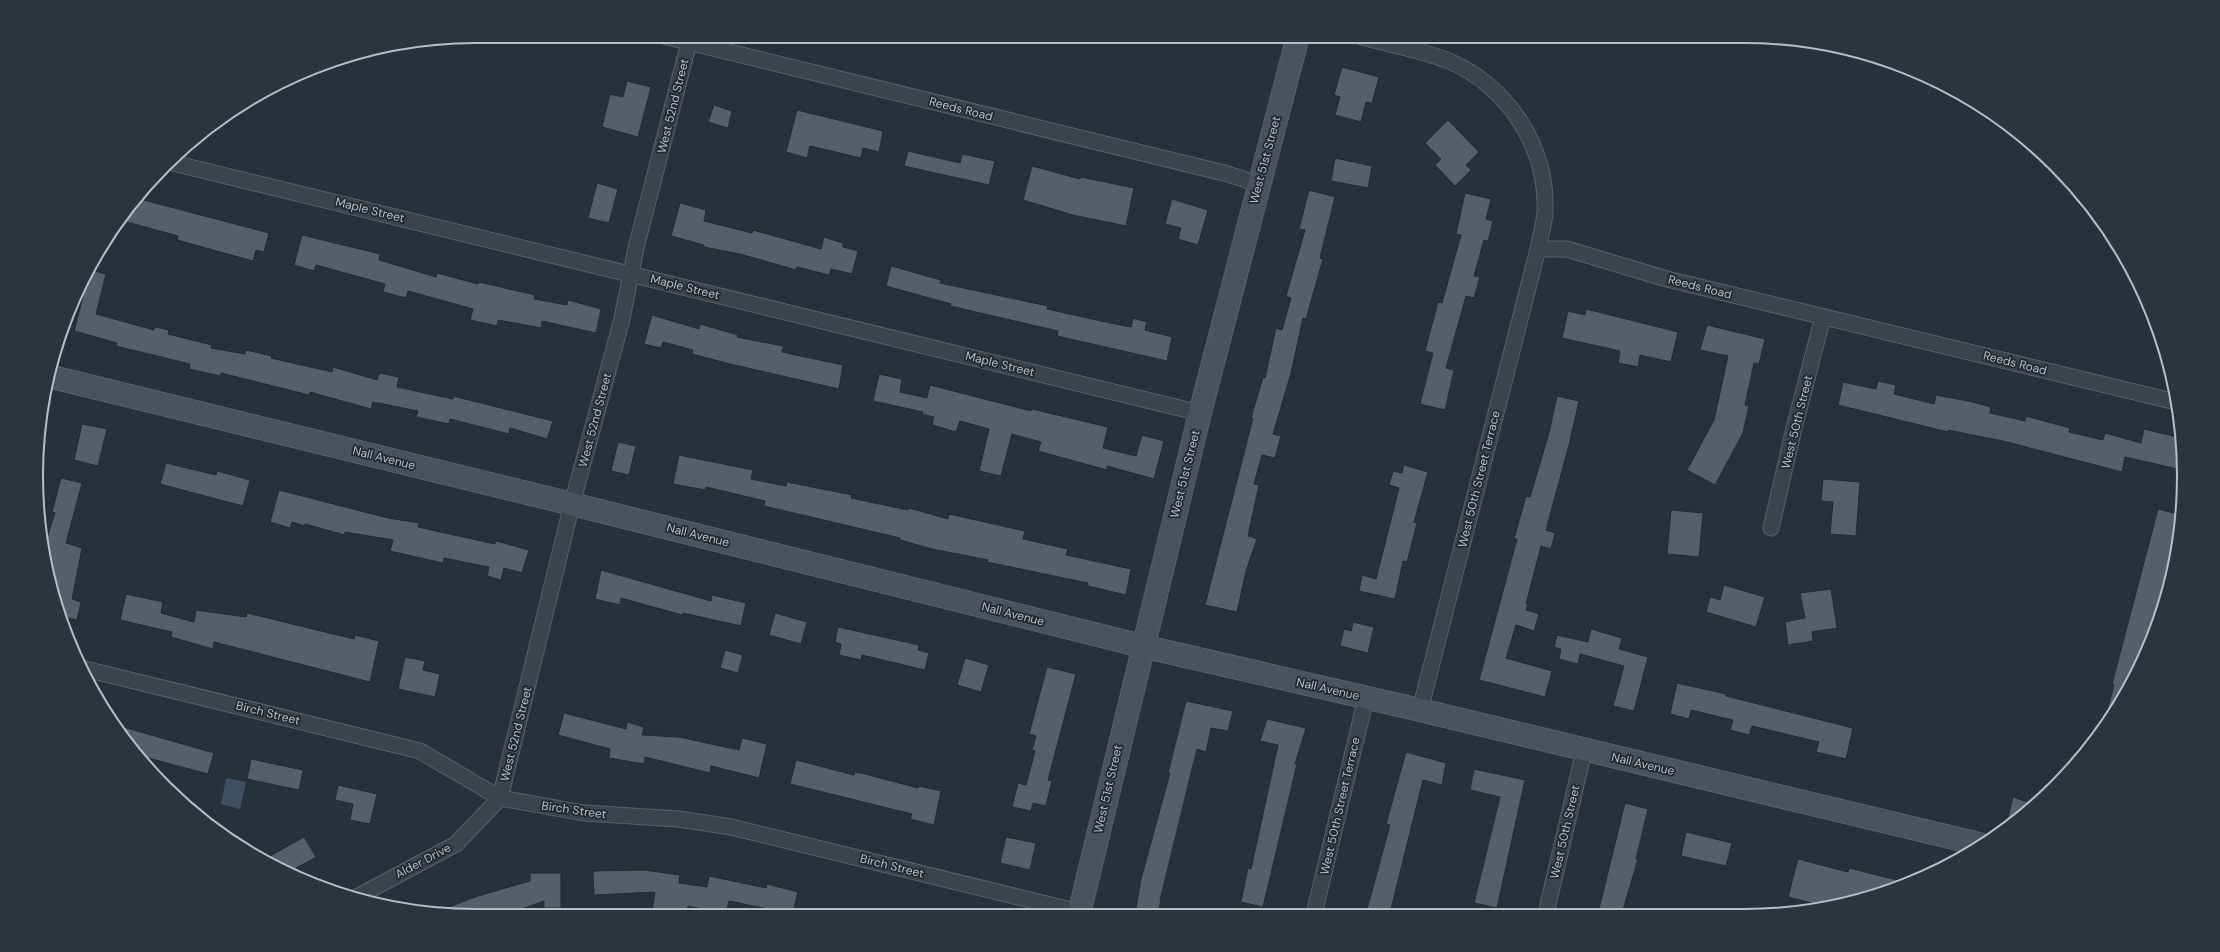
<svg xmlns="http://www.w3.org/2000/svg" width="2220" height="952" viewBox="0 0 2220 952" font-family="'DM Sans',sans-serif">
<rect width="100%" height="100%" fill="#27313c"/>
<!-- water -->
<path fill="#3f5062" d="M226,778L246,782L240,809L221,804Z"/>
<!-- building -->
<path fill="#545f6b" stroke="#222a33" d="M1342,67L1379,77L1372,103L1366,102L1361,122L1335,115L1340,97L1334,95Z
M627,81L651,87L638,137L602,127L610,94L623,97Z
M714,105L732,111L728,128L708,122Z
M797,110L883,131L879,152L863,148L861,158L810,146L807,158L786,152Z
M1448,120L1479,152L1466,165L1471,170L1455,186L1435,165L1441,159L1425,143Z
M908,151L960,163L962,154L995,161L989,185L904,166Z
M1335,158L1372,166L1368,188L1331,181Z
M1032,166L1080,179L1081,177L1134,188L1126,226L1073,215L1023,200Z
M597,183L618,189L609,223L588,218Z
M1309,190L1335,197L1320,258L1323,259L1306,319L1303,318L1291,373L1273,434L1281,436L1275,458L1262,455L1254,484L1259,485L1248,536L1257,539L1246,571L1237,612L1205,605L1253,418H1251L1263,377L1265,378L1276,328L1282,330L1291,298L1286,296L1305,230L1299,229Z
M1465,193L1491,199L1486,219L1493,221L1488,241L1484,240L1474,276L1480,277L1474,298L1466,296L1446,368L1454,370L1445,410L1420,404L1433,353L1425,351L1438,302L1442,303L1461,235L1456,234Z
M136,198L269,233L264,252L256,250L253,261L177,240L178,236L120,220Z
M1172,199L1208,210L1198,245L1178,239L1181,228L1165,224Z
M680,203L706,210L704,221L752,233L753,230L821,249L824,237L843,243V247L858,251L852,274L831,269L829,275L797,267L796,270L740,254L704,247V245L671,236Z
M302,235L380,254L379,260L436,277L437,273L478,284L479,282L535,295L534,299L567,305L568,300L601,309L596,333L542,321L541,328L498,320L497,326L470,320L473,309L408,291L406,298L383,292L385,284L316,265L314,271L294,265Z
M891,266L941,280L940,283L1048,306L1047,309L1110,323L1131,327L1133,318L1147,322L1145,330L1172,337L1167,361L1057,336L1058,331L950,306L951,304L886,286Z
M90,270L106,274L96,314L154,330L155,327L169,330L168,334L212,345L211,348L245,354L246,350L272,356L271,358L332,372L333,367L377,380L379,373L399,377L397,387L453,399V396L553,421L547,439L510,428L509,434L450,419L449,424L416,417L418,411L373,402L371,409L310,392L309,395L221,373V376L189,369L190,364L116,346L117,343L74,331Z
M1586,309L1678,332L1671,362L1640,355L1638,367L1618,363L1620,351L1562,338L1568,311L1585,315Z
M652,315L699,329L700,324L738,335L737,337L783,346L782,352L843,365L839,389L730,364L692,354L693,350L663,342L661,348L644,344Z
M1707,325L1765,339L1759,364L1754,363L1745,405L1749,406L1743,433L1715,485L1687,470L1714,420L1728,356L1700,350Z
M879,374L902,379L900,392L927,398L930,385L1031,411L1032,409L1108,427L1103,448L1136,456L1142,435L1164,441L1154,479L1107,466V470L1038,451L1041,442L1012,434L1001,476L979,471L989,429L960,421L956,432L932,425L934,417L922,414L923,412L873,401Z
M1878,381L1896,385L1894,394L1934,404L1936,395L1968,401L1991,407L1990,413L2025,421L2026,416L2070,428L2069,432L2103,440L2105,433L2141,443L2144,429L2181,438L2182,470L2125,457L2122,472L2003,441L1948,430V432L1838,405L1843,382L1876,389Z
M1557,396L1579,401L1569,445L1546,530L1555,533L1551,549L1541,546L1526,604L1528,605L1526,610L1539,614L1534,631L1516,625L1506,658L1552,671L1545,697L1479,680L1517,539H1514L1526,496L1530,497L1549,433Z
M82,424L107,429L98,466L74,460Z
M618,442L636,446L629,475L611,471Z
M679,455L753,470L751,479L786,486L787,482L852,495L851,498L908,510L909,508L948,519L949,514L1025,531L1023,539L1068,549L1066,555L1131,569L1126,595L1088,586V583L987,562L988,560L932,549L900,540V538L764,506L765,501L706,487L705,490L673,484Z
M166,463L216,475L217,471L250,480L243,506L160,484Z
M1404,465L1428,472L1414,522L1417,523L1407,562L1403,561L1395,599L1359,591L1362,575L1376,579L1399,488L1389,485L1393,471L1402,473Z
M61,478L82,483L66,543L82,548L72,599L81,602L77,620L68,618L66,631L44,562L43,550L55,513L52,512Z
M1823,479L1860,482L1856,536L1830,534L1833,502L1821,501Z
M279,490L388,518L419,523L418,527L495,544L496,541L529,550L522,573L504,568L501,580L487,576L489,567L444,558L443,563L390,551L393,540L345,532V535L305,524V526L292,522L290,528L270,522Z
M2158,509L2181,515L2180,534L2161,618L2125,696L2107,723L2104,722L2114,685L2112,684Z
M1671,510L1703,513L1699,557L1667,554Z
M601,570L711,601L712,595L746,603L741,626L683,613L682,615L621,598L620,605L595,599Z
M1724,585L1765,597L1756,627L1706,612L1710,597L1720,600Z
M1831,589L1837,628L1812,632L1813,641L1788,645L1785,622L1805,618L1800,593Z
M126,594L163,602L161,613L194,622L196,610L246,617L247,613L354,639L355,635L379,641L370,682L214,642L213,649L171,637L172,632L120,620Z
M775,613L807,622L801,644L769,635Z
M1353,622L1374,627L1368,653L1340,646L1344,629L1351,631Z
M838,627L919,645L918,650L929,653L925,670L862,655L861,660L839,655L841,644L835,642Z
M1591,629L1622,638L1619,649L1648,657L1634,711L1613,706L1624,666L1580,654L1578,664L1559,659L1561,649L1554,647L1557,635L1588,642Z
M725,650L743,655L738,673L720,668Z
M405,657L425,661L423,670L440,674L435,697L398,689Z
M965,658L989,665L981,692L957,685Z
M1047,667L1076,674L1048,780L1052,781L1046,806L1033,803L1031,811L1012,807L1018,783L1026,785L1035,751L1032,750L1036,736L1029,734Z
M1677,683L1726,694V696L1853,728L1846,759L1816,752L1819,742L1752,726L1749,735L1730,730L1733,720L1691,710L1689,719L1670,714Z
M1186,701L1233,711L1228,731L1211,728L1206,752L1197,749L1160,900H1161L1158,914H1135L1141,879L1170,773H1168Z
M564,713L626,729L627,722L644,727L642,735L679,737L739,750L742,738L767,744L759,778L711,766L710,773L645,757L644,764L609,758L610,749L558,735Z
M1267,719L1306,728L1295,764H1297L1288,802L1263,907L1241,902L1248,868L1251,869L1278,745L1260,741Z
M116,725L214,753L208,774L148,758L146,766Z
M1406,752L1446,763L1442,785L1423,780L1390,913H1366L1390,825L1386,824Z
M251,759L303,770L299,790L247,779Z
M796,760L854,775L855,772L865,774L918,788L919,786L941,791L934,825L910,819L912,814L790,784Z
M1474,769L1525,780L1497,908L1474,903L1500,797L1470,790Z
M338,785L377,794L370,824L350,820L353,804L335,800Z
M2013,797L2033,804L2012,825L2005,829Z
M1625,803L1648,809L1636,859H1638L1622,913H1598Z
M1686,832L1732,843L1726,866L1681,856Z
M304,837L316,857L289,872L263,860Z
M1006,837L1036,843L1030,870L1000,863Z
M1798,859L1848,872L1849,868L1909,883L1823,906L1788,897Z
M645,870L680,875L679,883L707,887L709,876L766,888L767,884L798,892L792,915H767L768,909L729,901L726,914L688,906L687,915L668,914L652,911L655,892L594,895L593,871Z
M530,873H561V908H544V901L502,916H494L491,909L477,916L436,912L478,896L530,881Z"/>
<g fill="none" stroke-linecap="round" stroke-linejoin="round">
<defs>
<path id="street" d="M664,36L1228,174L1258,184
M1359,36C1387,44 1422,50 1449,61C1509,87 1548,148 1545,213C1544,225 1540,237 1538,249L1420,710
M169,162L1200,413
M1538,249H1567L1667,279L2176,402
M1771,528L1794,428L1823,317
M81,668L420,751L500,798L584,813L679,819L731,827L1079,912
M355,898L456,844L500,798L572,504L622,319L636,248L689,42
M1546,913L1584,751
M1314,914L1366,698"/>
<path id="secondary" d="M48,376L572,504L1142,646L1420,710L1979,844
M1079,914L1200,413L1298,36"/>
</defs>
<!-- street casing -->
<use href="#street" stroke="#59616a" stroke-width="17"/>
<!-- secondary casing -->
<use href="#secondary" stroke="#59616a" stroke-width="24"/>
<!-- street -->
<use href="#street" stroke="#3b434c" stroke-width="15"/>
<!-- secondary -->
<use href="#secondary" stroke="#49525e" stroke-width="22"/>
</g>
<g text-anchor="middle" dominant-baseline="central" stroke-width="3.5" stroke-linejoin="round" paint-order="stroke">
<!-- street labels -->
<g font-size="12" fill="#b6bec7" stroke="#202831">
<text transform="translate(673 106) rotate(-76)">West 52nd Street</text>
<text transform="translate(961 109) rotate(14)">Reeds Road</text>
<text transform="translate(1265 160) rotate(-75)">West 51st Street</text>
<text transform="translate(370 210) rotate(14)">Maple Street</text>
<text transform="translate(685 287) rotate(14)">Maple Street</text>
<text transform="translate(1700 287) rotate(14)">Reeds Road</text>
<text transform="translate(2015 363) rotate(14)">Reeds Road</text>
<text transform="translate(1000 364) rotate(14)">Maple Street</text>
<text transform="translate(595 420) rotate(-75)">West 52nd Street</text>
<text transform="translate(1797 422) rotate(-76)">West 50th Street</text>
<text transform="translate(384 458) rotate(14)">Nall Avenue</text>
<text transform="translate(1185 474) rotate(-76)">West 51st Street</text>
<text transform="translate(1479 479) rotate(-76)">West 50th Street Terrace</text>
<text transform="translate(698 535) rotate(14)">Nall Avenue</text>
<text transform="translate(1013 614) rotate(14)">Nall Avenue</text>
<text transform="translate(1328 689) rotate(13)">Nall Avenue</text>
<text transform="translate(268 713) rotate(14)">Birch Street</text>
<text transform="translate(516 734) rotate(-76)">West 52nd Street</text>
<text transform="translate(1643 764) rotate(13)">Nall Avenue</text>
<text transform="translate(1108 789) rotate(-77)">West 51st Street</text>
<text transform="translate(1340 806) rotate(-77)">West 50th Street Terrace</text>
<text transform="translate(574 810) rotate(8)">Birch Street</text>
<text transform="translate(1565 832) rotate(-77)">West 50th Street</text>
<text transform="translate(423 861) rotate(-28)">Alder Drive</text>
<text transform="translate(892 866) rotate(14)">Birch Street</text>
</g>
</g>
<!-- crop -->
<path d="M0 0H2220V952H0ZM476 43H1744A433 433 0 0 1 2177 476V476A433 433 0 0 1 1744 909H476A433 433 0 0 1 43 476V476A433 433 0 0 1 476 43Z" fill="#2c343d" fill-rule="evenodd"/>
<path fill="none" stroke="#b6bec7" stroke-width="2" d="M476 43H1744A433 433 0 0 1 2177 476V476A433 433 0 0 1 1744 909H476A433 433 0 0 1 43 476V476A433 433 0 0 1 476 43Z"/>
</svg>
